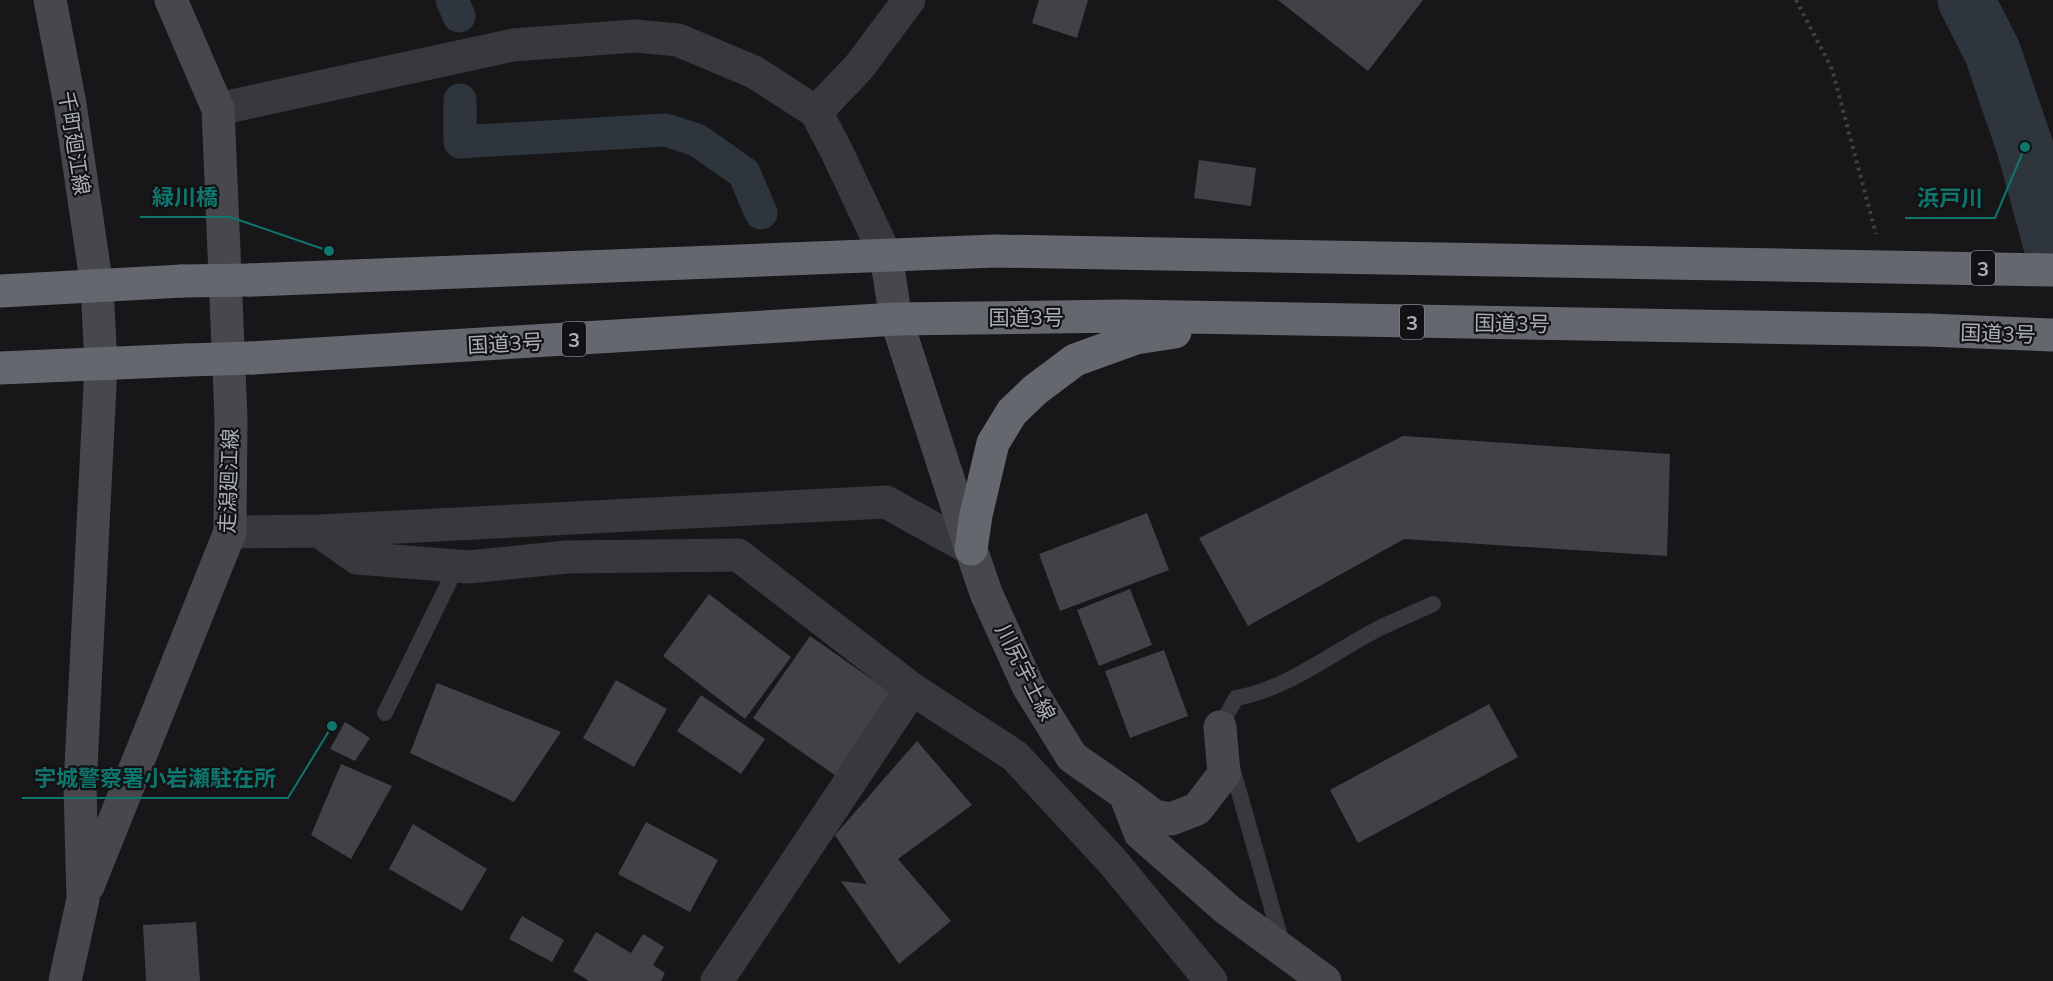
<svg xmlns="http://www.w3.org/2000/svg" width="2053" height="981" viewBox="0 0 2053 981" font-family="Mulish,'Noto Sans JP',sans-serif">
<rect width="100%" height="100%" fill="#171719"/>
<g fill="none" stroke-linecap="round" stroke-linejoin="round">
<!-- canal -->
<path stroke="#2e353c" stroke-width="33" d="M452,0L459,16
M460,100V142L665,130L697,140L744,173L761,213"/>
<!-- river -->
<path stroke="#2e353c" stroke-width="57" d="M1966,0L1992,51L2025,147L2053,249"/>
</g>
<!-- building -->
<path fill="#414246" d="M1039,0H1088L1077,38L1032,23Z
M1278,0H1423L1368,71Z
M1199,160L1256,168L1251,206L1194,198Z
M1403,436L1670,454L1667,556L1404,539L1248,626L1199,538Z
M1147,513L1169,570L1060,611L1039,554Z
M1130,589L1152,645L1099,666L1077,610Z
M709,594L791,657L745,719L663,656Z
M810,636L896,696L839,778L753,718Z
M1164,650L1188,716L1130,738L1105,671Z
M616,680L667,709L634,767L583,738Z
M437,683L561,732L514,802L410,753Z
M701,695L765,739L741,774L677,731Z
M1489,704L1518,757L1358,843L1330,790Z
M345,722L370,738L355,761L330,749Z
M917,741L972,805L898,859L951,921L899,964L841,881L867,884L835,835Z
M341,764L392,786L351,859L311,835Z
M646,822L718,860L690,912L618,874Z
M413,824L487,869L462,911L389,869Z
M522,916L564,940L552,962L509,939Z
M196,922L200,981H146L143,925Z
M596,932L631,953L643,934L664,947L653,965L665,973L661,981H589L573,971Z"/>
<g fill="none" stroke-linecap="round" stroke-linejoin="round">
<!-- path -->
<path stroke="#3e4044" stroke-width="4" stroke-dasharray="3 4.5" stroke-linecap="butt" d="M1796,0L1832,69L1876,234"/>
<!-- lane -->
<path stroke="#38393d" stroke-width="16" d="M385,713L457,566
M1222,733L1220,727L1236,698C1287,689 1329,655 1374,631C1393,621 1414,613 1433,604
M1231,764L1283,947"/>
<!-- street -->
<path stroke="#38393d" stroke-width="33" d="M218,109L513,45L635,36L678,40L754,72L816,112L836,150L886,256
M816,112L859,67L909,0
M319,531L357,558L469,567L567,557L738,555L912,689L1015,756L1113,862L1211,981
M230,532L319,531L886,502L971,549
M717,981L912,689"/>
<!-- secondary -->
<path stroke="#47484d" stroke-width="33" d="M50,0L70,104L97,287L101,365L80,787L83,899L65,981
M886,256L896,319L971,549L986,593L1028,686L1072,757L1125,794L1140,833L1228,910L1325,981
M1125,794L1154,816L1171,819L1197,809L1224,774L1220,727
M88,886L230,532L231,418L218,109L171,0"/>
<!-- highway -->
<path stroke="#65676e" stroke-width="33" d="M251,280L996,251L2053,270
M0,291L182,281
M252,358L896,319L1124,316L1928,330L2053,335
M0,368L187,360
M971,549L976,515L993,443L1012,412L1035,390L1075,360L1136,338L1175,332"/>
<!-- highway-bridge -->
<path stroke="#65676e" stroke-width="33" d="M182,281L251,280
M187,360L252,358"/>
</g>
<g text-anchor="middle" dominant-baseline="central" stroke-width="4.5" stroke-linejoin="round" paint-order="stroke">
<!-- shield labels -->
<g fill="#121214" stroke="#7c7f87" stroke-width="1.5">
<rect x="1971" y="251" width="24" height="34" rx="4.5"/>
<rect x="1400" y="305" width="24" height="34" rx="4.5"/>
<rect x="562" y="322" width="24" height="34" rx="4.5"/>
</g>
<g font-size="20" font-weight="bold" fill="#aaaeb8">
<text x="1983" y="268">3</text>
<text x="1412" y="322">3</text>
<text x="574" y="339">3</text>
</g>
<!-- street labels -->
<g font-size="21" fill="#aaaeb8" stroke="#121214">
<text transform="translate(75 143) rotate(81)">千町廻江線</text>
<text x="1026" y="317">国道3号</text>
<text transform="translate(1512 323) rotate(1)">国道3号</text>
<text transform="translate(1998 333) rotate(2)">国道3号</text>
<text transform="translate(505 343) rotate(-3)">国道3号</text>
<text transform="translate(228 481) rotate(-88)">走潟廻江線</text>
<text transform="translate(1026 672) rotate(63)">川尻宇土線</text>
</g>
</g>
<!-- callouts -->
<path fill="none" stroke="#0f766e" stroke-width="2" d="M329 251L230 217H140M2025 147L1995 218H1905M332 726L288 798H22"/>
<g fill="#0f766e" stroke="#121214" stroke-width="2">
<circle cx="329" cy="251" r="6"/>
<circle cx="2025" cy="147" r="6"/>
<circle cx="332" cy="726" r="6"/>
</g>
<g font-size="22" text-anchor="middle" font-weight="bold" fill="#0f766e" stroke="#121214" stroke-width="4.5" stroke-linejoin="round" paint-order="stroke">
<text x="185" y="205">緑川橋</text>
<text x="1950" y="206">浜戸川</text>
<text x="155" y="786">宇城警察署小岩瀬駐在所</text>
</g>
</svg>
